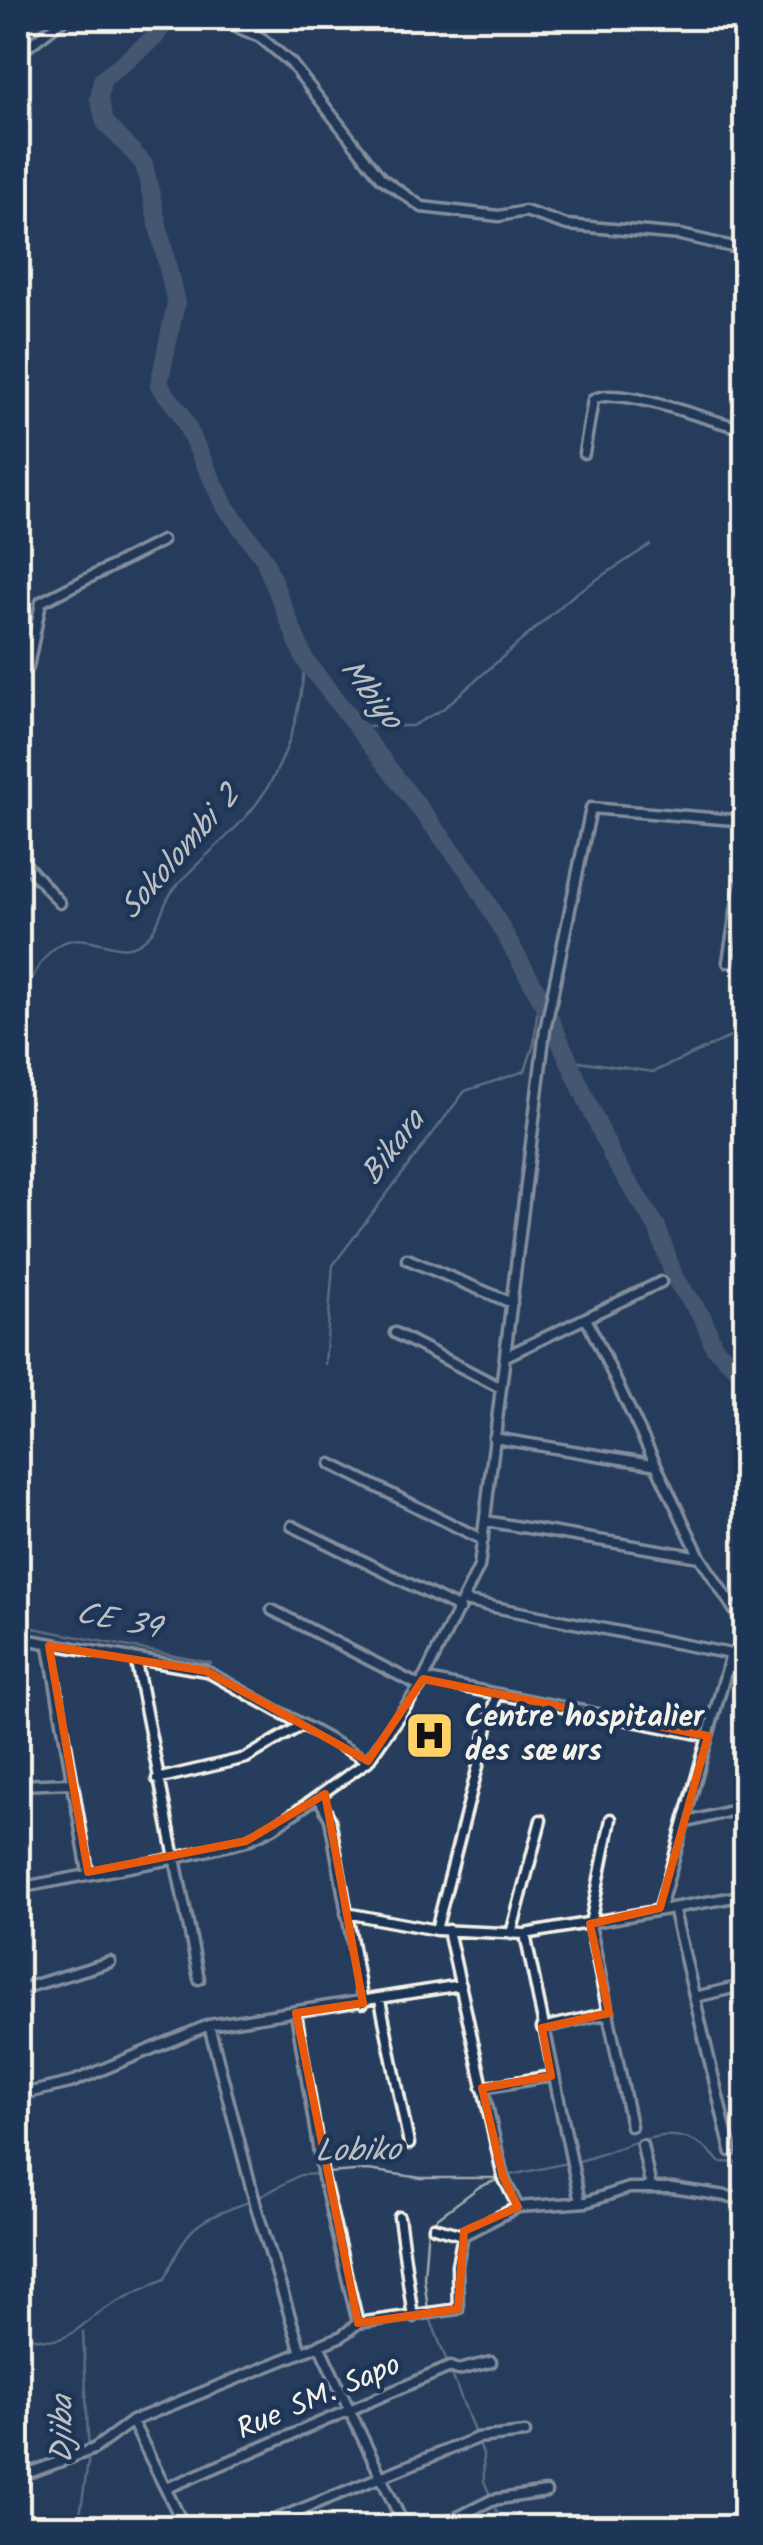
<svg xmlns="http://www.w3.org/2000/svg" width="763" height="2545" viewBox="0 0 763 2545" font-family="Kalam,sans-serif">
<rect width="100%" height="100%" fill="#263d5d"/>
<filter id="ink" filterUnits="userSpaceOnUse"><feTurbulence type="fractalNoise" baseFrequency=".01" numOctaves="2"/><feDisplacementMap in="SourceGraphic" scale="20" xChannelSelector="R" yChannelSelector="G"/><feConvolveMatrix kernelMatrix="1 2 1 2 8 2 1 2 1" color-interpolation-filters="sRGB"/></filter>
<g filter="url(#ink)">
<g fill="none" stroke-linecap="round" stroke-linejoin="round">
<!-- stream -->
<path stroke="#9fa7ae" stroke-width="2.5" d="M357,726H412L443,709L576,593L650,545
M18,989L28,987C67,899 107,964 140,943C160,931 160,908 172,892C192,866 220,845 242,821C284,776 300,719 305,660
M565,1059L653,1072L746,1030
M325,1364L333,1265L465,1091L525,1071L534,1044L539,995
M18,1625L211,1663
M575,2162C625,2151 678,2109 719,2162L746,2163
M328,2173L368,2170L421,2178H499
M506,2176L567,2163
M258,2198L300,2175L320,2174
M428,2310L424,2277L428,2225L479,2187L500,2179
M430,2318L483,2454L484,2481L504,2528
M18,2334C68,2348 65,2336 102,2311C121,2298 144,2289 165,2279C189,2223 195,2222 251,2201
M78,2528L89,2456L83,2332"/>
<!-- river -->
<path stroke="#677588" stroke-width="18" d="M168,18L155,37L102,80L99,99L105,122L144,164L176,303L159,385L180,412L225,506L264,559L305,660L472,876L539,995L614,1160L657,1227L675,1279L703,1318L714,1347L739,1370L746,1396"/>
<defs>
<path id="minor" d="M216,18L260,37L291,63L381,178L422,207L499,216L525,211L567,225L681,235L746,250
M18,54L65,18
M584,453L593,400C616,383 712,423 746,429
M18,670L28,667L41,602L162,541
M18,856L60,903
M728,962L746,850
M407,1259L512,1303
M586,1318L700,1557L746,1628
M395,1333L501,1388
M506,1356L661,1282
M494,1438L652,1464
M331,1464L483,1540
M485,1521L700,1557
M292,1526L460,1609
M464,1601L746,1657
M272,1610L420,1686
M18,1638L206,1671L368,1761
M49,1646L88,1872
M136,1662L199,1979
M423,1679L708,1736
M157,1779L246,1758L302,1725
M18,1785L71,1783
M319,1798L330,1819L363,2003
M611,1819L590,1924L631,2126
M684,1823L746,1807
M18,1888L172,1859L246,1841L273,1828L368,1761L420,1686L479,1567L545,1030L591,808L746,821
M660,1908L731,1654
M674,1911L731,2151
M346,1913L436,1930L525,1934L746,1895
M436,1930L496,1696
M448,1930L503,2177L518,2207
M511,1934L541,1820
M525,1934L580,2202
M18,1990L110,1962
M695,1997L746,1985
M380,2000L409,2144
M296,2013L323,2177L358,2323
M209,2025L257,2210L301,2352
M542,2028L609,2013
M482,2088L551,2076
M18,2095L70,2083L209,2025L461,1985
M642,2145L651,2188
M399,2217L413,2317
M434,2227L463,2235
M319,2345L405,2528
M132,2421L185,2528
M18,2477L94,2449L132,2421L342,2336L358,2323L458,2309L457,2265L463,2235L518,2207L586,2202L629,2188H672L746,2199
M167,2488L450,2367L458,2370L491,2362
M255,2528L477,2438L525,2433
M436,2528L492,2500L546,2492"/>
</defs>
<!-- minor casing -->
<use href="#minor" stroke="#f4f1e8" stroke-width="15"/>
<!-- minor -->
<use href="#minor" stroke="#1d3557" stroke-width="8"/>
</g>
</g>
<!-- marked area -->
<path d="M0 0H763V2545H0ZM49,1646L206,1671L368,1761L423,1679L708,1736L660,1908L590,1924L609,2013L542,2028L551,2076L482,2088L503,2177L518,2207L464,2231L458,2309L358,2323L296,2013L363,2003L325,1794L246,1841L88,1872Z" fill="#263d5d" fill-opacity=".55" fill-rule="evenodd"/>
<path fill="none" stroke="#e8590c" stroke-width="8" stroke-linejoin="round" d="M49,1646L206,1671L368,1761L423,1679L708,1736L660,1908L590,1924L609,2013L542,2028L551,2076L482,2088L503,2177L518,2207L464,2231L458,2309L358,2323L296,2013L363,2003L325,1794L246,1841L88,1872Z"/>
<!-- icons -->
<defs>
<symbol id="hospital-square" viewBox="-11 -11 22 22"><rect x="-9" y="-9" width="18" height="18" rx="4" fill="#ffd166" stroke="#1d3557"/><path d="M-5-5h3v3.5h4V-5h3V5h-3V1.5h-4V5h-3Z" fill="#111"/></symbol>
</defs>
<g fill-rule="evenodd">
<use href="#hospital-square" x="402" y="1708" width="55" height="55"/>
</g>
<g text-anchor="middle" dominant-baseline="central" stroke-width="9" stroke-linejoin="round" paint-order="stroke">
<!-- poi labels -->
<g font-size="30" font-weight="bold" fill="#f4f1e8" stroke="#1d3557" text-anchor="start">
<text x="465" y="1718">Centre hospitalier<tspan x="465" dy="34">des sœurs</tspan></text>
</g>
<!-- street labels -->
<g font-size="30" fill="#f4f1e8" stroke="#1d3557">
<text transform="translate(319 2398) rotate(-23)">Rue SM. Sapo</text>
</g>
<!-- water labels -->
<g font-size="32" font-style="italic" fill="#bcbfc2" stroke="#1d3557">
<text transform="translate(370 695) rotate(52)">Mbiyo</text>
<text transform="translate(181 853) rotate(-49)">Sokolombi 2</text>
<text transform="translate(394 1148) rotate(-53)">Bikara</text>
<text transform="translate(118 1622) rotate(11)">CE 39</text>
<text transform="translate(358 2152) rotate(-1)">Lobiko</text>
<text transform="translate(63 2429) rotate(-90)">Djiba</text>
</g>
</g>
<!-- margin -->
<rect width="763" height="2545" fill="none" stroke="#1d3557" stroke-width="60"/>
<rect x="30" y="30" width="703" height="2485" fill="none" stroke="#f4f1e8" stroke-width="4" filter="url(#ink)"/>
</svg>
